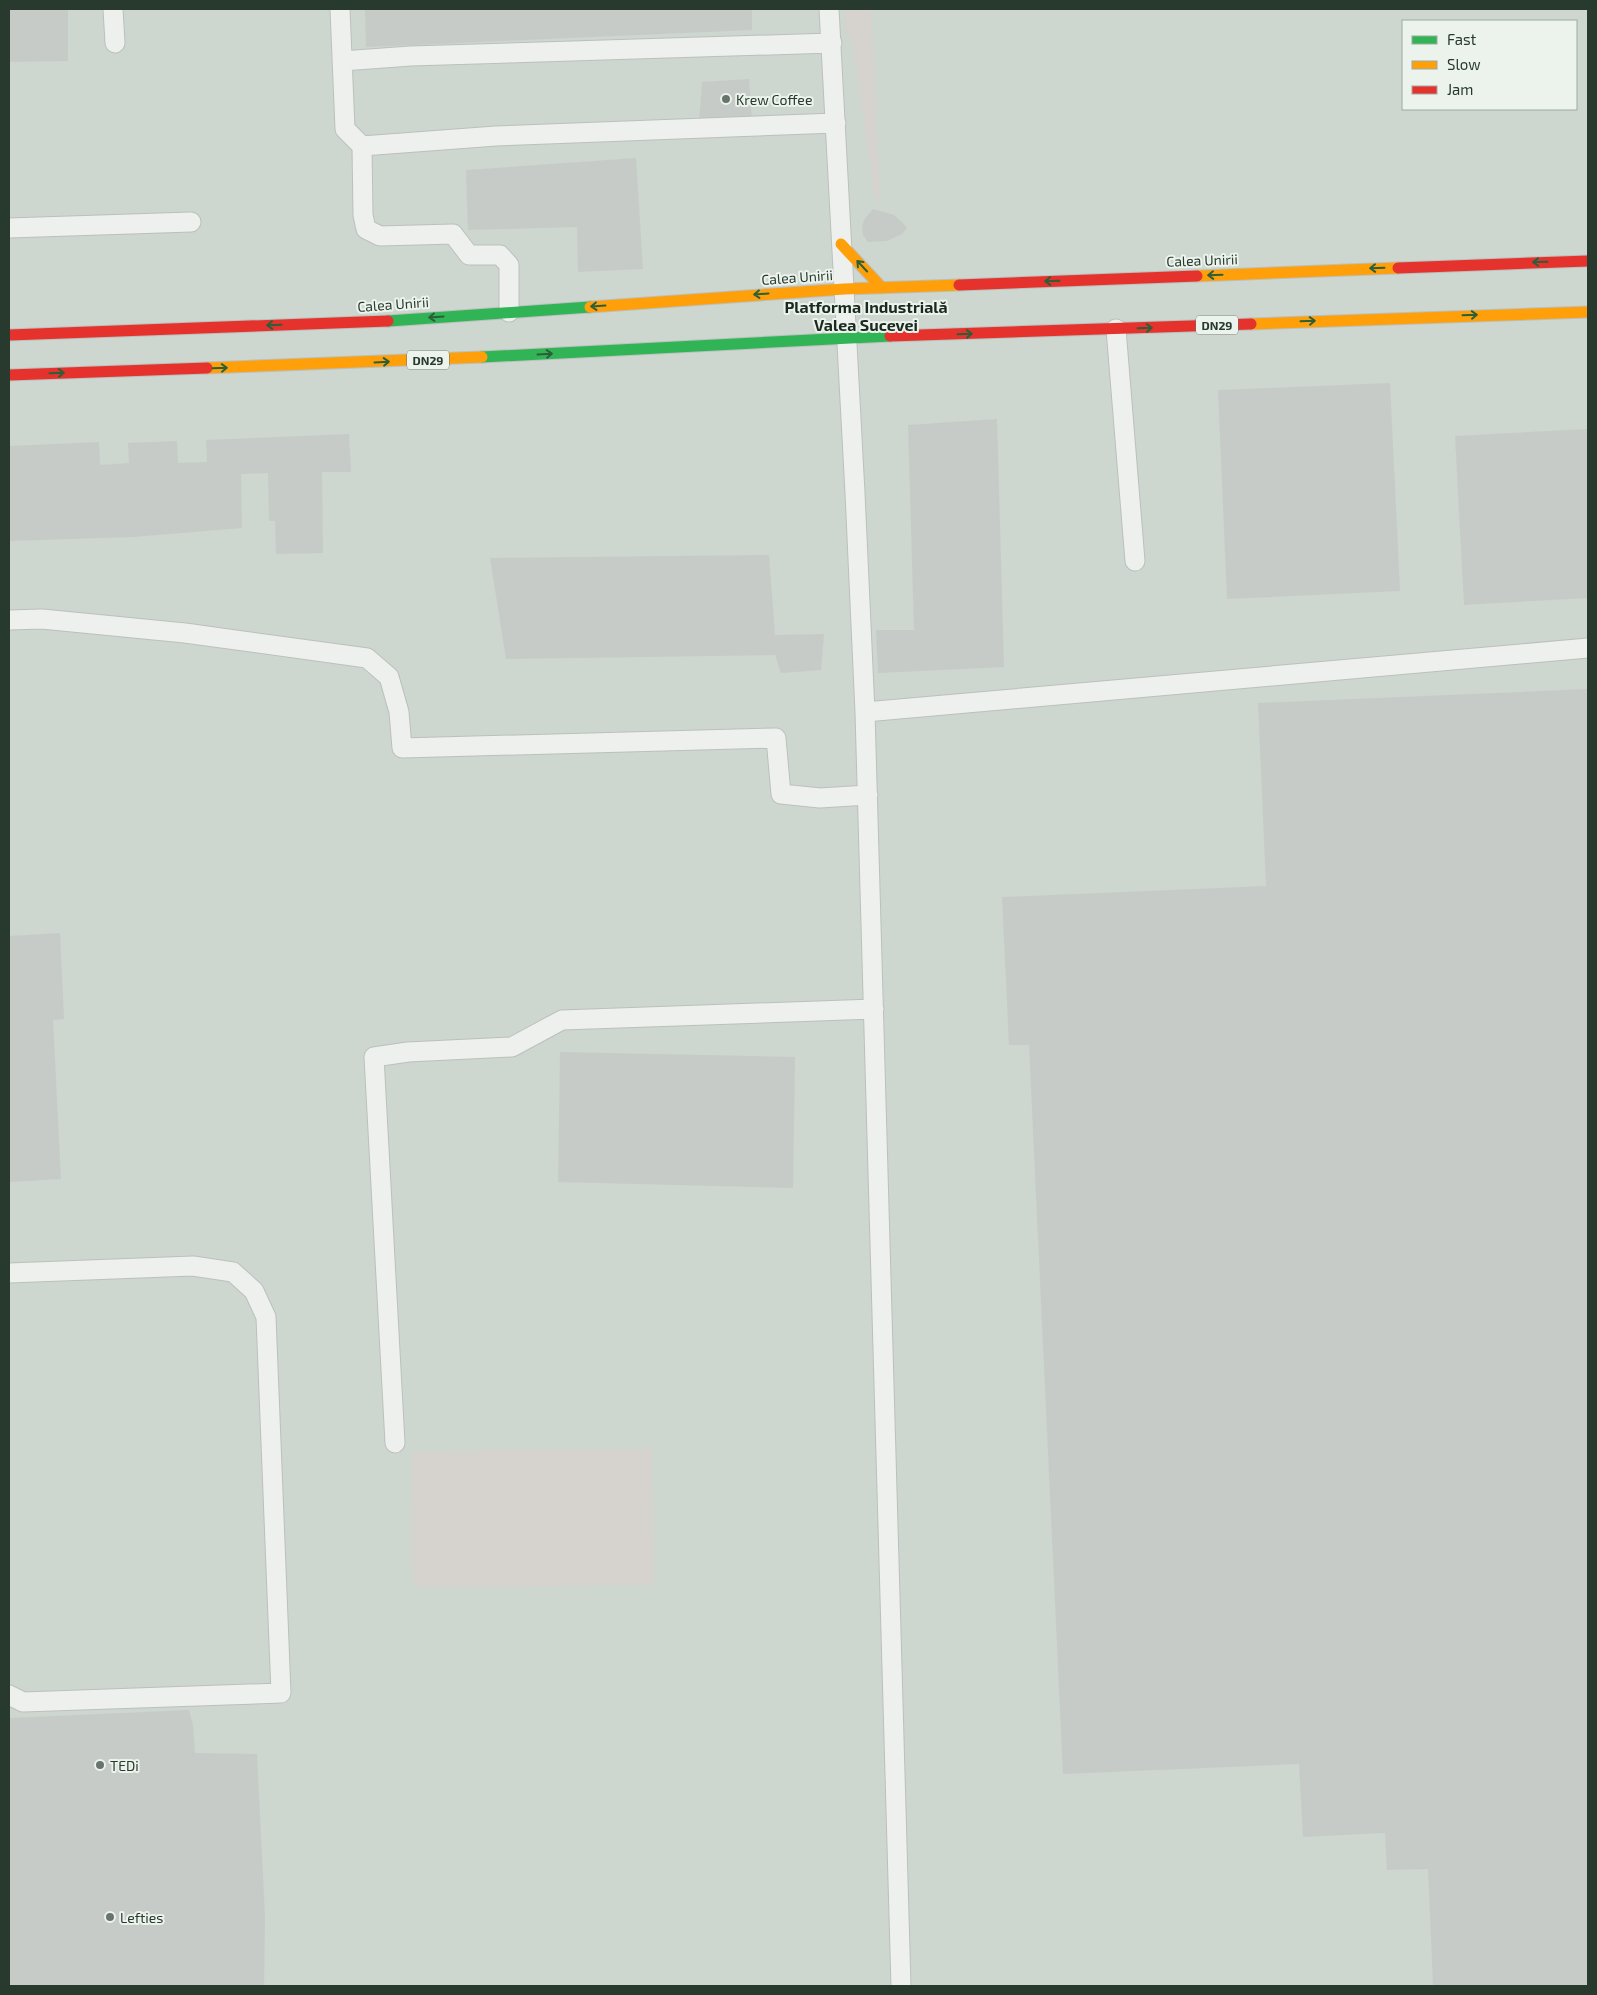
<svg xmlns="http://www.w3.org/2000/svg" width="1597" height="1995" viewBox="0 0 1597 1995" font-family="'Exo 2',sans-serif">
<rect width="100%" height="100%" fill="#dfe3e0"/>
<!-- built -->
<path fill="#cdd6cf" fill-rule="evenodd" d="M9,9H1588V1986H9ZM1403,21H1576V109H1403Z"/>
<!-- green -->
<path fill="#d6d2ce" d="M845,9H871L880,200L876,204L852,38L845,32Z
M652,1449L654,1585L413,1587L412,1452Z"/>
<!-- building -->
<path fill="#c7cbc8" d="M9,9H68V61L9,62Z
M365,9H752V30L366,47Z
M749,79L752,121H699L702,82Z
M636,158L643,269L578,272L577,227L468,230L466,170Z
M873,209L894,215L902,222L907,228L902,234L887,241L868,242L863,235L862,227L864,220Z
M1390,383L1400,591L1227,599L1218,390Z
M997,419L1004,667L878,673L876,630H914L908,425Z
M1588,429V598L1464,605L1455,436Z
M349,434L351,472H322L323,553L276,554L275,521H269L268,473L241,474L242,528L133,537L9,541V446L99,442L100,465L129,463L128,443L177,441L178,463L207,462L206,440Z
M769,555L775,635L824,634L821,670L781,673L775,655L506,659L490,558Z
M1588,689V1986H1433L1428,1869L1387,1870L1385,1833L1303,1837L1299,1764L1063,1774L1029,1045H1009L1002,897L1266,886L1258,703Z
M60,933L64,1019L53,1020L61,1179L9,1182V936Z
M560,1052L795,1057L793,1188L558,1182Z
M189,1710L193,1725L195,1753L257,1754L265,1917L264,1986H9V1718Z"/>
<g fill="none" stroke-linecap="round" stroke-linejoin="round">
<defs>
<path id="lane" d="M113,9L115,43
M340,9L345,129L362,146L496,136L836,123
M829,9L855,493L865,712L901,1986
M342,61L411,56L832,43
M362,146L363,215L366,229L380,236L453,234L469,255H500L509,265V312
M9,228L191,222
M1116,329L1135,561
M9,620L42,619L185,633L367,658L389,677L399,712L402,748L776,738L781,794L820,798L868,795
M865,712L1588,648
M9,1273L193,1266L233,1272L254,1291L266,1317L281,1693L23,1702L9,1695
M395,1443L374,1057L408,1052L512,1047L562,1020L874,1009"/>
<path id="fast" d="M388,321L590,307
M482,357L890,336"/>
<path id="slow" d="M841,244L882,288
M1197,276L1398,268
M590,307L844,289L959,285
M1251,324L1588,312
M207,368L482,357"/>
<path id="jam" d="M1398,268L1588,261
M959,285L1197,276
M9,335L388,321
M890,336L1251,324
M9,375L207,368"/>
</defs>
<!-- lane casing -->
<use href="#lane" stroke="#bcc0bd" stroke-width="21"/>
<!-- fast casing -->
<use href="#fast" stroke="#bbc0bc" stroke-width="13"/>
<!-- slow casing -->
<use href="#slow" stroke="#bbc0bc" stroke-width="13"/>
<!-- jam casing -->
<use href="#jam" stroke="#bbc0bc" stroke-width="13"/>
<!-- lane -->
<use href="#lane" stroke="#eef0ee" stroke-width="19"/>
<!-- fast -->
<use href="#fast" stroke="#30b455" stroke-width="11"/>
<!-- slow -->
<use href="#slow" stroke="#ff9f0a" stroke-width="11"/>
<!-- jam -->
<use href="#jam" stroke="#e5322d" stroke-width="11"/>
</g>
<!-- one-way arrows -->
<defs><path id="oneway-shaft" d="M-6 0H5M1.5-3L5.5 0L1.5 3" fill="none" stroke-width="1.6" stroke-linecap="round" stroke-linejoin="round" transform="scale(1.25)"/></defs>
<g stroke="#2a5f39">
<use href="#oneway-shaft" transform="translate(1540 262) rotate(179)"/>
<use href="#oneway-shaft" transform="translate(862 266) rotate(-133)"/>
<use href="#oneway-shaft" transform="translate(1377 268) rotate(178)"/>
<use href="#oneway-shaft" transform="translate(1215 275) rotate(178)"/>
<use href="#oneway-shaft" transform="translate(1052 281) rotate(178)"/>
<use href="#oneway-shaft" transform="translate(761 294) rotate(176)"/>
<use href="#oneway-shaft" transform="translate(598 306) rotate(176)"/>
<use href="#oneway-shaft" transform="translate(1470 315) rotate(-2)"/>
<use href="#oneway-shaft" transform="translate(436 317) rotate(176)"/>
<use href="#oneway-shaft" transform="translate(1308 321) rotate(-2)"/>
<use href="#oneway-shaft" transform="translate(274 325) rotate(178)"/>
<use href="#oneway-shaft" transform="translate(1145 328) rotate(-2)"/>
<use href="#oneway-shaft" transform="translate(965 334) rotate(-2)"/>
<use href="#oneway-shaft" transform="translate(545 354) rotate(-3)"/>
<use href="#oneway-shaft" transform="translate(382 362) rotate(-3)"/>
<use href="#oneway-shaft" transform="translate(220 368) rotate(-2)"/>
<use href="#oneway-shaft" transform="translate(57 373) rotate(-2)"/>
</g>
<!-- markers -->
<g fill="#68756c" stroke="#ecf3ed" stroke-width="2">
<circle cx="726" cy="99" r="5"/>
<circle cx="100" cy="1765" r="5"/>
<circle cx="110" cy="1917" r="5"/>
</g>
<g text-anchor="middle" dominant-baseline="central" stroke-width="4" stroke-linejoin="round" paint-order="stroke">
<!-- shield labels -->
<g fill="#ecf3ed" stroke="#637267" stroke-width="1">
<rect x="1196" y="315.5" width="42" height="19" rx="4"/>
<rect x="407" y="350.5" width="42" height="19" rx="4"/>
</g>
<g font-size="12" font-weight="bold" fill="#283a2d">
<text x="1217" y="325">DN29</text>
<text x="428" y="360">DN29</text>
</g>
<!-- poi labels -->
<g font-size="14" fill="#283a2d" stroke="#ecf3ed" text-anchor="start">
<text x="736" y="99">Krew Coffee</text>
<text x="110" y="1765">TEDi</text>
<text x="120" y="1917">Lefties</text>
</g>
<!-- street labels -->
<g font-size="14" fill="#283a2d" stroke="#ecf3ed">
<text transform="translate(1202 260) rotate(-2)">Calea Unirii</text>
<text transform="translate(797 277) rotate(-4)">Calea Unirii</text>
<text transform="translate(393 304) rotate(-4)">Calea Unirii</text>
</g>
<!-- quarter labels -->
<g font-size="16" font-weight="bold" fill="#1a2a1f" stroke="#ecf3ed">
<text x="866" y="306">Platforma Industrială<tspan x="866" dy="18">Valea Sucevei</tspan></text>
</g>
</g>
<!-- border -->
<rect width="1597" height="1995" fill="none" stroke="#283a2d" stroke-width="20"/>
<!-- legend -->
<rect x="1402" y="20" width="175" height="90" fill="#ecf3ed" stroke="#9ea9a0"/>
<rect x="1412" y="36" width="25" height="8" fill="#30b455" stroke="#9ea9a0"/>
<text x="1447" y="45" font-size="15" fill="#283a2d">Fast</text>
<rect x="1412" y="61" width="25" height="8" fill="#ff9f0a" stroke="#9ea9a0"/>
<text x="1447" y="70" font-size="15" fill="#283a2d">Slow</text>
<rect x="1412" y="86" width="25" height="8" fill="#e5322d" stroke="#9ea9a0"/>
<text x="1447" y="95" font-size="15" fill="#283a2d">Jam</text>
</svg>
